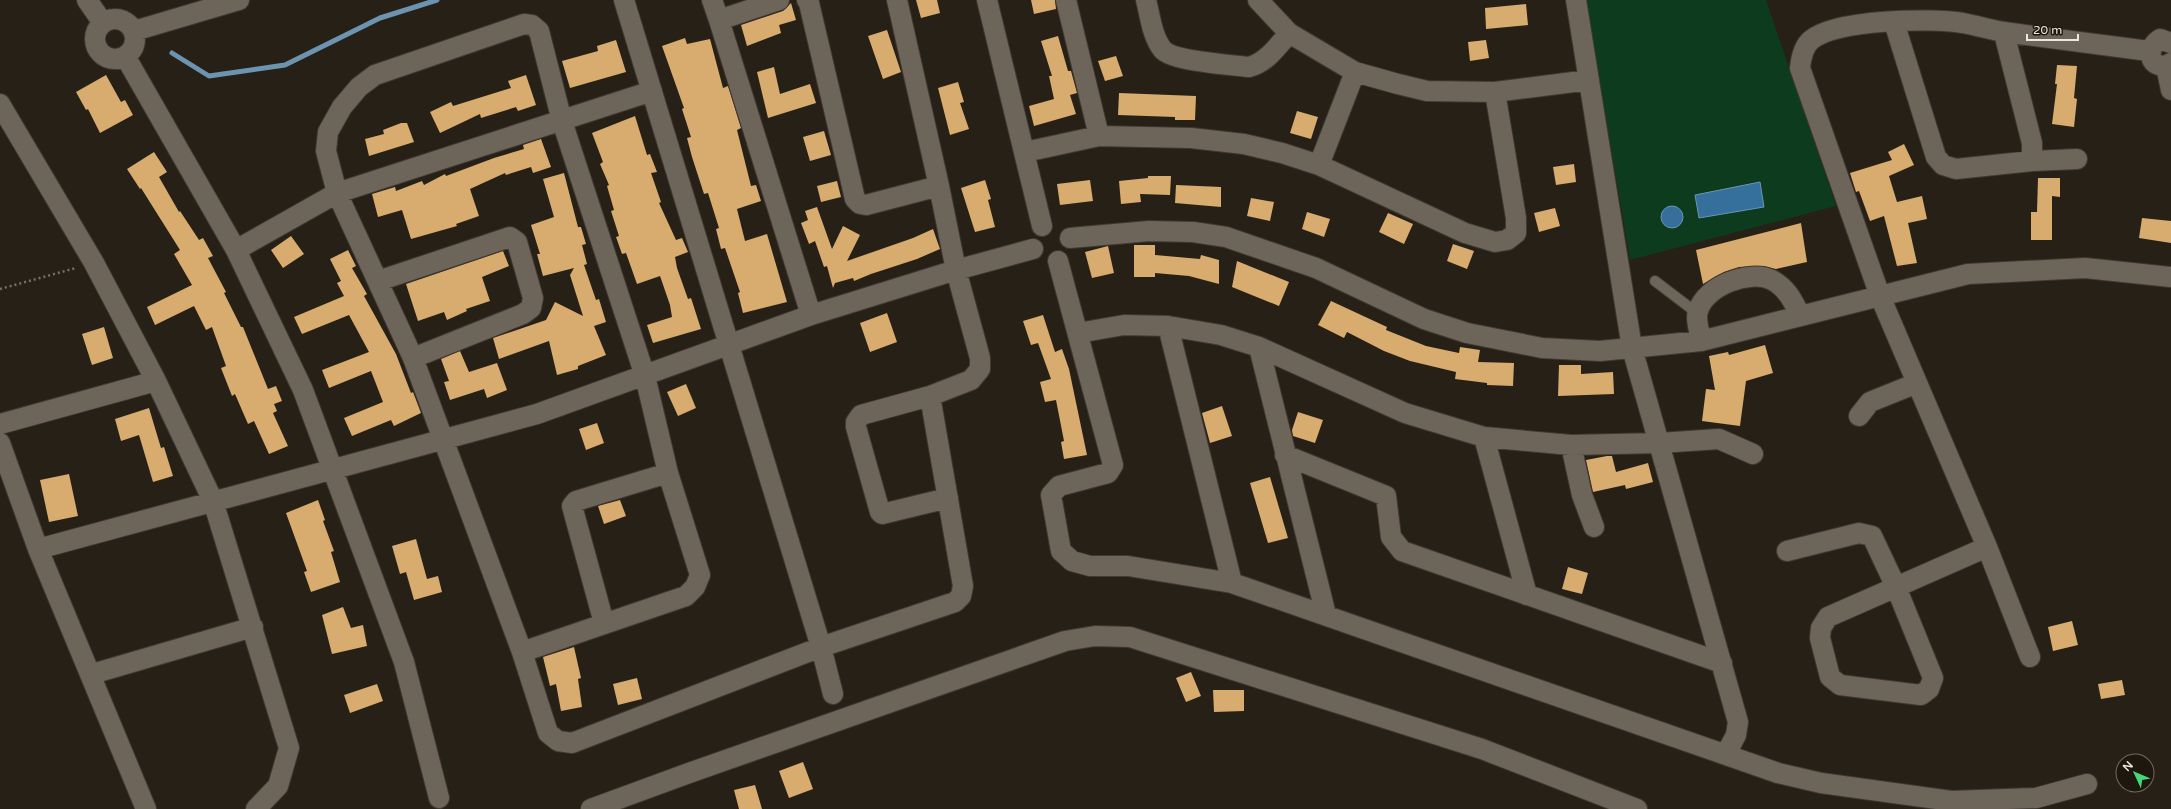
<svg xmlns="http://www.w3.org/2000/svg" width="2171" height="809" viewBox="0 0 2171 809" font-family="'Varela Round',sans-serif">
<rect width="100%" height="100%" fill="#272016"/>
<!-- green -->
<path fill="#0d3b1d" d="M1586,0H1766L1836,206L1630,260Z"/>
<!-- water -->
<path fill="#35709d" stroke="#6c94b1" d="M1760,182L1764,207L1699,218L1695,195Z
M1661 217a11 11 0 1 1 22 0a11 11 0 1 1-22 0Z"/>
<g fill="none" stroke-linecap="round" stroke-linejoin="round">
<!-- stream -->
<path stroke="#6c94b1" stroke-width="5" d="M172,53L209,76L285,65L380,18L437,0"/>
</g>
<!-- building -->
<path fill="#d8ac6f" d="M916,0H937L940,13L921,18Z
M1031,0H1055L1056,9L1034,14Z
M791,3L796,20L779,25L781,33L747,46L741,25L783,11Z
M1526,4L1528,25L1486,29L1485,8Z
M887,30L901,72L883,79L868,36Z
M1058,36L1068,71H1071L1077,93L1070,95L1076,114L1034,126L1029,106L1054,99L1049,76H1052L1041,41Z
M685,38L687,44L710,39L723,88L728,86L741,128L737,130L751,186L756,185L761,201L737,209L745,241L767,234L787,302L743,313L738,293L740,292L725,248L721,249L716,229L719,228L708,193L704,194L692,157L687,138L691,137L682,109L684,108L662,46Z
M616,40L626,72L570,88L562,61L598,51L597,46Z
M1486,40L1489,58L1470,61L1468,42Z
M1116,56L1123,76L1105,81L1098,61Z
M2057,65L2077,66L2074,98L2077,99L2074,127L2052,124L2057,84H2055Z
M774,67L780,94L810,84L816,103L768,118L757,72Z
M106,75L121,102L125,100L133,115L100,133L88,109L86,110L76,92Z
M526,75L536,105L518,111L516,107L481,118L480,114L440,133L430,112L451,102L453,106L511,88L508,81Z
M958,82L964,102L960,103L969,129L950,135L938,88Z
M1119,93L1196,96L1195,120H1175V117L1118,115Z
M1297,111L1318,117L1311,139L1290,133Z
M635,116L647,155L650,154L657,172L651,173L661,202L659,203L676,240L682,238L688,252L675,257L677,268L688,299L691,298L701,329L653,343L647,325L672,317L670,305L660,276L637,284L626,253L622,254L616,237L619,236L611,211L614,210L607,186L609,185L600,164L603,162L592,133Z
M401,123H407L414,142L369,156L365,139L384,134L383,130Z
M824,131L831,155L810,161L803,137Z
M541,139L551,167L533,173L531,167L506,175L505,173L470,189L479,216L456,224L457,226L411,239L402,210L378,217L372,194L395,187L396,191L422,181L424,185L445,174L446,176L494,158L524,149L523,145Z
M1904,144L1914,165L1889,176L1897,202L1922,196L1927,219L1908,223L1917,263L1897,266L1884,216L1870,221L1859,191L1856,192L1850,173L1892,160L1888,152Z
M154,152L167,172L159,177L179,212L180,211L199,240L203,238L213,256L208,258L226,292L224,293L241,327H243L268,389L276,386L282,401L274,404L277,411L273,413L288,446L269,454L254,421L248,424L235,394L232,396L221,368L226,366L212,327L206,330L194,306L155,325L147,307L192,285L174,254L180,250L141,188L140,189L127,169Z
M1574,164L1576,182L1556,185L1553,167Z
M564,173L578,227H581L586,244L582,245L587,264L584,265L596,300L599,299L606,322L594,326L606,355L578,366V369L557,375L549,341L499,359L493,338L546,320L555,302L583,316L570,275L574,268L543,276L537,254H540L531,225L554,217L543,179Z
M1148,176H1171L1170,195L1140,194L1141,202L1121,204L1119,181L1148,178Z
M2038,178H2060V197L2052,196V240H2031V212H2037Z
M985,180L991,199L988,200L995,227L975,232L961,188Z
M1090,180L1093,201L1060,205L1057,184Z
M837,181L841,197L821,202L817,186Z
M1176,185L1221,187V207L1175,203Z
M1251,198L1274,202L1270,221L1247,216Z
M817,207L832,249L843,226L860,235L847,261L913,238L933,229L940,249L917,259L871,274L854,281L853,278L835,283L833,288L827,266L824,267L815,241L809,244L801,223L808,220L805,211Z
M1555,208L1560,226L1539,232L1534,213Z
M1307,212L1330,219L1324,237L1302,229Z
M1388,213L1413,224L1404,244L1379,232Z
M2142,218L2171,221V243L2139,238Z
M1801,223L1807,262L1776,269L1763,266L1739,267L1724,272L1703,284L1696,250Z
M291,236L304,254L283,268L271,250Z
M1453,244L1474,251L1467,269L1447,261Z
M1134,245H1155V255L1200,259L1201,255L1219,260V284L1189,276L1155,273V277H1134Z
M1108,246L1114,273L1092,278L1085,252Z
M348,250L356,266L352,268L367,294L364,296L396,354L411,393L413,392L421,413L394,426L391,420L352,436L344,418L383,402L371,371L329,388L322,370L369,352L349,315L302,334L294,317L344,296L337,283L341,281L330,259Z
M503,251L509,266L482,277L490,301L466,309L467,311L447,320L444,312L418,321L406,284Z
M1237,261L1289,282L1279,306L1232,287Z
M1331,301L1387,327L1386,330L1426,346L1459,353L1460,347L1480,350L1478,362L1514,363L1513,386L1487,385V383L1455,379L1456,372L1410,361L1384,351L1347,332L1344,338L1318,325Z
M887,313L897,342L870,352L860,323Z
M1043,315L1055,352L1062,349L1069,369L1087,455L1064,459L1061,442L1064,441L1056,400L1045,402L1040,382L1051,379L1038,343L1031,345L1023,321Z
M104,327L113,358L92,365L82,334Z
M1765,345L1773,373L1746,381L1740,426L1702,421L1706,389L1715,390L1709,356L1728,352L1729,355Z
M460,351L469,372L497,363L507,390L487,398L484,389L450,400L444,382L449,381L441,359Z
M1559,365H1581V374L1613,372L1614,394L1558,396Z
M686,384L696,408L678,416L667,392Z
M1222,406L1232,436L1210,443L1202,413Z
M149,408L161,448L164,447L173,476L153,482L139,435L121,441L115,419Z
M1298,412L1323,420L1315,443L1293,436L1292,430Z
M597,423L604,443L586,450L579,429Z
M1607,456H1612L1616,472L1648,463L1653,482L1626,489L1625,485L1593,492L1586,460Z
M69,474L78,516L49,522L40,480Z
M1270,477L1288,538L1268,543L1250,483Z
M318,500L325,520L323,521L334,551L331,552L340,582L311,592L304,572L307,571L286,513Z
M620,500L626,516L604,524L598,506Z
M416,539L427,579L438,576L442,592L414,600L406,572L400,574L392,546Z
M1568,567L1588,573L1582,594L1562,589Z
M343,607L351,628L363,625L367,646L332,654L322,615Z
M2072,621L2078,645L2053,651L2048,627Z
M574,647L581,678L578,679L582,707L561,711L556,684L550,686L543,657Z
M1191,672L1201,696L1186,702L1176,678Z
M637,678L642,699L618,705L613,684Z
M2122,680L2125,695L2101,699L2098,684Z
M377,684L383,701L350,713L344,695Z
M1213,690H1244V711L1214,712Z
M803,762L813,789L789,798L779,771Z
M755,785L762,809H739L734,790Z"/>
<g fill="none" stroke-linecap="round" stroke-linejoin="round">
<defs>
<path id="service" d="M1655,281L1697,313"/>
<path id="minor" d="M87,0L103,23
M624,0L821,647L833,694
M712,0L719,20
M779,0L719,20L811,315
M807,0L809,3L855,199L860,204L866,205L939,186
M897,0L939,186L956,270L980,358V369L971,380L930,396L861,415L856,422V427L880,512L882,514L948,498
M987,0L1042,226
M1066,0L1099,136
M1146,0C1150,15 1152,37 1163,50C1173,61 1232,65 1249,67C1266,63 1278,46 1289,33
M1258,0L1289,33L1355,72L1398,84L1427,91L1495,92L1589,80
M1576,0L1632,348L1738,722L1736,735L1726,754
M95 39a20 20 0 1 1 40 0a20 20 0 1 1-40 0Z
M1894,22L1936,157L1943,165L1956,169L2032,161V143L2004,33
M134,31L239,0
M2171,43L2160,39C2141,52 2154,73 2171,63
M125,56L236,250L303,390L404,662L439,798
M2166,66L2171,90
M0,104L94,263L156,381L213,501L289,748L278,786L256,809
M1025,152L1099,136L1191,138L1244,144L1282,153L1319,165L1465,233L1495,242L1507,240L1516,233V218L1495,92
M2032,161L2077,159
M1319,165L1355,72
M1070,238L1149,231L1193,232L1226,237L1316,268L1424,319L1467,333L1542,348L1600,351L1701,341L1968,274L2085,268L2171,277
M236,250L337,193L652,91
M1058,261L1113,465L1108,473L1059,486L1051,495L1061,551L1072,561L1090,566H1128L1232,583L1778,773L1821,783L1951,801L2036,798L2087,784
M378,281L510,237L517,242L533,298L531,308L523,314L413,358
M1168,326L1232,583
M1078,333L1124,325L1168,326L1221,335L1259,347L1405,413L1484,437L1571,445L1659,443L1719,439L1753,454
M1701,341C1700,333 1695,319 1698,311C1705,286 1749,269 1772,280C1787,288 1793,301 1800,315
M1259,347L1326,615
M1859,416L1870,402L1917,383
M0,424L156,381
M1484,437L1527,595
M0,443L38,549L146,809
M1571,445L1582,495L1594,527
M1285,455L1386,496L1391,537L1402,551L1722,663
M1987,547L2030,657
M38,549L537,414L811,315L956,270L1033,249
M1787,551L1859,533L1872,536L1896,587L1933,678L1929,689L1921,695L1840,685L1830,677L1820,638L1821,628L1828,617L1987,547L1880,296L1800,68C1801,58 1803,47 1811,40C1837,19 1930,18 1963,23C1979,26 1994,31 2011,33C2057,39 2103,45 2149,51
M604,623L572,506L576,501L668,473
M522,652L686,596L695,587L700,575L668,473L645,376L562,121L539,31L532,25L524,24L375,75L359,87L342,107L328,132L326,151L337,193L413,358L522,652L548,733L558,741L572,743L821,647L955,602L961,596L963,586L930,396
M92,674L253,627
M591,809L689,773L1065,641L1095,636L1130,637L1482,749L1637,809"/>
</defs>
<!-- service casing -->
<use href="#service" stroke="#403a34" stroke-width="12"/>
<!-- minor casing -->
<use href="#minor" stroke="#403a34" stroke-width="22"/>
<!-- path -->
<path stroke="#777168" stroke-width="2.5" stroke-dasharray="2 3" stroke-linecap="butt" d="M0,289L76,268"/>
<!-- service -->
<use href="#service" stroke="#6e655a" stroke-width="10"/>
<!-- minor -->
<use href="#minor" stroke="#6e655a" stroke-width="20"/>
</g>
<!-- north arrow -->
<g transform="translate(2135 773) rotate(314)"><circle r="19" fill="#1d170d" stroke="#706a62"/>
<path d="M0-3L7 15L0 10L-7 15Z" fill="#47d779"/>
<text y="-6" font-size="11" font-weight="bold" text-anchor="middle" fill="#ece7e1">N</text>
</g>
<!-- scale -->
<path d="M2027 34v6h51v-6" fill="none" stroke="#ece7e1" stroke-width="2"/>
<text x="2033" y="34" font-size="12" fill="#ece7e1" stroke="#1d170d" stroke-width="3" paint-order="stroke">20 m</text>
</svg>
